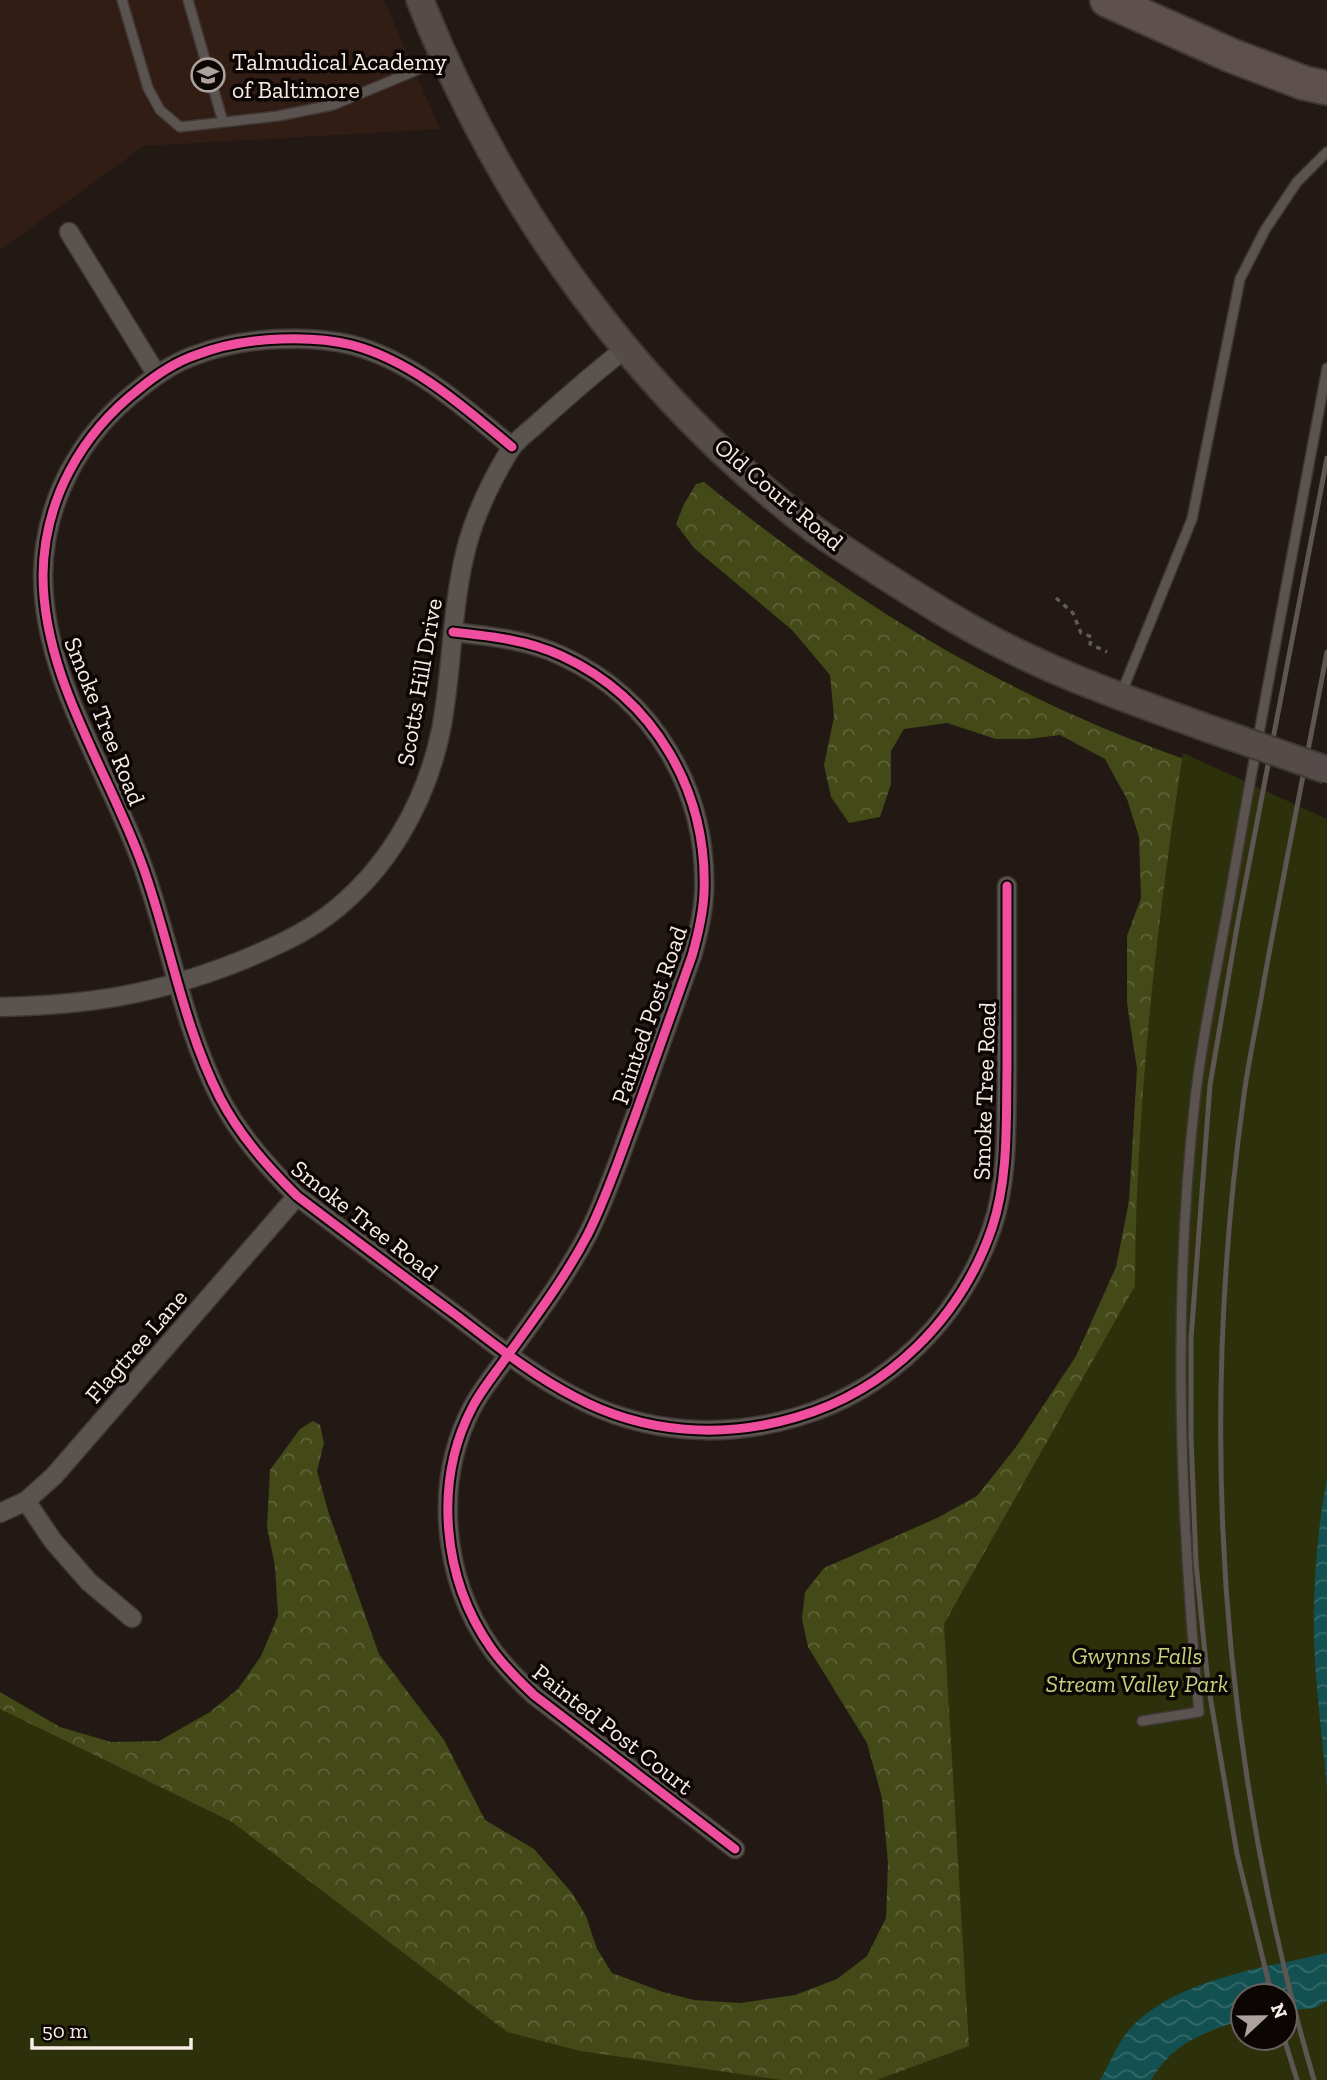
<svg xmlns="http://www.w3.org/2000/svg" width="1327" height="2080" viewBox="0 0 1327 2080" font-family="'Zilla Slab',serif">
<defs>
<pattern id="forest-crowns" width="20" height="18" patternUnits="userSpaceOnUse" patternTransform="scale(1.75)"><rect width="20" height="18" fill="#434917"/><path d="M2 6a3 3 0 1 1 6 0M12 15a3 3 0 1 1 6 0" fill="none" stroke="#5f6339"/></pattern>
<pattern id="water-waves" width="16" height="10" patternUnits="userSpaceOnUse" patternTransform="scale(1.75)"><rect width="16" height="10" fill="#135051"/><path d="M0 5q4-4 8 0t8 0" fill="none" stroke="#36696a"/></pattern>
</defs>
<rect width="100%" height="100%" fill="#221915"/>
<!-- built -->
<path fill="#321d14" d="M0,0H384L440,129L144,146L0,250Z"/>
<!-- forest -->
<path fill="url(#forest-crowns)" d="M704,482C861,609 1018,705 1211,768L1100,2080H0V1692L60,1727L111,1742L159,1741L210,1712L238,1689L261,1656L278,1616L275,1566L267,1527L270,1470L300,1429L313,1421L320,1425L324,1443L317,1471L329,1514L379,1654L444,1740L485,1820L534,1849L572,1893L586,1916L597,1949L612,1973L663,1992L694,2000L740,2003L795,1995L837,1979L867,1956L886,1918L888,1863L882,1798L867,1743L808,1647L802,1619L805,1592L824,1568L937,1518L977,1496L1016,1447L1076,1356L1116,1267L1129,1201L1137,1069L1127,1003V936L1141,898L1139,837L1127,799L1105,759L1060,735L1028,739H996L947,723L904,729L891,751V784L880,817L849,823L831,797L824,765L834,717L830,675L792,630L694,548L676,524L684,504L696,484Z"/>
<!-- park -->
<path fill="#2c300b" fill-rule="evenodd" d="M1183,753L1327,819V2080H877L969,2046L944,1624L1135,1286C1136,1107 1156,929 1183,753ZM1243,1996H1285V2038H1243Z
M0,1709L232,1822L507,2032L580,2051L781,2080H0Z"/>
<!-- water -->
<path fill="url(#water-waves)" d="M1327,1477V1790C1324,1753 1319,1715 1316,1677C1311,1611 1315,1543 1327,1477Z
M1327,1953V2001L1315,2008L1285,2011V1996H1243V2019C1202,2034 1175,2041 1151,2080H1100C1110,2064 1117,2043 1130,2029C1175,1979 1264,1968 1327,1953Z"/>
<g fill="none" stroke-linecap="round" stroke-linejoin="round">
<defs>
<path id="lane" d="M122,0L148,88L160,110L180,127L278,116L333,105L441,60
M188,0L223,122
M1121,694L1192,519L1240,279L1265,230L1297,182L1327,152
M1142,1721L1199,1712C1180,1509 1172,1303 1195,1100C1203,1028 1220,956 1232,884C1262,712 1295,540 1327,368"/>
<path id="street" d="M69,232L157,375
M512,447C465,408 413,361 352,345C328,339 304,338 280,339C251,340 222,345 196,355C175,362 156,375 139,389C81,434 44,500 43,575C43,679 109,771 143,867C170,942 183,1026 220,1098C240,1136 267,1166 297,1196C350,1236 403,1276 456,1315C494,1344 532,1375 575,1397C644,1434 723,1439 797,1417C889,1390 961,1318 992,1228C1009,1177 1006,1120 1007,1067C1007,1007 1007,946 1007,886
M453,632C490,636 528,640 562,656C655,699 708,792 704,893C703,915 698,935 692,956C673,1009 654,1063 635,1116C620,1156 607,1196 588,1234C564,1280 533,1320 503,1362C493,1376 481,1391 473,1406C433,1481 442,1578 491,1648C503,1665 518,1680 534,1695L735,1849
M0,1007C90,1005 153,995 238,962C269,949 300,936 327,916C387,871 426,803 441,730C453,668 451,603 468,542C477,510 493,478 510,450C517,439 531,430 540,421C568,396 596,371 625,349
M26,1501L53,1541L89,1582L132,1618
M0,1513L26,1501L54,1476L297,1196"/>
<path id="secondary" d="M420,0C502,207 637,395 815,530C838,546 862,561 885,576C926,602 967,628 1010,649C1074,681 1141,704 1207,728"/>
<path id="highway" d="M1107,0L1230,55L1304,83L1327,88"/>
</defs>
<!-- lane casing -->
<use href="#lane" stroke="#3e3734" stroke-width="12"/>
<!-- street casing -->
<use href="#street" stroke="#3e3734" stroke-width="21"/>
<!-- secondary casing -->
<use href="#secondary" stroke="#3e3734" stroke-width="30"/>
<!-- highway casing -->
<use href="#highway" stroke="#3e3734" stroke-width="37"/>
<!-- path -->
<path stroke="#5f5a56" stroke-width="3.5" stroke-dasharray="5 5" stroke-linecap="butt" d="M1056,598L1073,613L1081,633L1092,637L1090,644L1107,652"/>
<!-- lane -->
<use href="#lane" stroke="#5a5350" stroke-width="9"/>
<!-- street -->
<use href="#street" stroke="#5a5350" stroke-width="18"/>
<!-- secondary -->
<use href="#secondary" stroke="#554c49" stroke-width="26"/>
<!-- highway -->
<use href="#highway" stroke="#5e504c" stroke-width="33"/>
<!-- rail -->
<path stroke="#5d5653" stroke-width="5" d="M1272,1996L1237,1854L1208,1684L1196,1563L1191,1436V1339L1210,1085L1238,921L1327,458
M1284,2038L1297,2080
M1314,2080C1220,1758 1198,1427 1244,1095C1249,1057 1258,1019 1264,981C1284,871 1306,762 1327,652"/>
<defs>
<path id="secondary-bridge" d="M1207,728L1327,770"/>
</defs>
<!-- secondary-bridge casing -->
<use href="#secondary-bridge" stroke="#3e3734" stroke-width="30" stroke-linecap="butt"/>
<!-- secondary-bridge -->
<use href="#secondary-bridge" stroke="#554c49" stroke-width="26"/>
<defs>
<path id="cycleway" d="M512,447C465,408 413,361 352,345C328,339 304,338 280,339C251,340 222,345 196,355C175,362 156,375 139,389C81,434 44,500 43,575C43,679 109,771 143,867C170,942 183,1026 220,1098C240,1136 267,1166 297,1196C350,1236 403,1276 456,1315C494,1344 532,1375 575,1397C644,1434 723,1439 797,1417C889,1390 961,1318 992,1228C1009,1177 1006,1120 1007,1067C1007,1007 1007,946 1007,886
M453,632C490,636 528,640 562,656C655,699 708,792 704,893C703,915 698,935 692,956C673,1009 654,1063 635,1116C620,1156 607,1196 588,1234C564,1280 533,1320 503,1362C493,1376 481,1391 473,1406C433,1481 442,1578 491,1648C503,1665 518,1680 534,1695L735,1849"/>
</defs>
<!-- cycleway casing -->
<use href="#cycleway" stroke="#0b0503" stroke-width="13"/>
<!-- cycleway -->
<use href="#cycleway" stroke="#ef4d9e" stroke-width="9"/>
</g>
<!-- icons -->
<defs>
<symbol id="school-ring" viewBox="-11 -11 22 22"><circle r="9.5" fill="#0b0503" stroke="#ada29e" stroke-width="1.5"/><path d="M0-5L7-2L0 1L-7-2ZM-4 1L0 2.5L4 1V4Q0 6-4 4Z" fill="#ada29e"/></symbol>
</defs>
<g fill-rule="evenodd">
<use href="#school-ring" x="189" y="56" width="38" height="38"/>
</g>
<g text-anchor="middle" dominant-baseline="central" stroke-width="7" stroke-linejoin="round" paint-order="stroke">
<!-- poi labels -->
<g font-size="24" fill="#f8ece7" stroke="#0b0503" text-anchor="start">
<text x="232" y="61">Talmudical Academy<tspan x="232" dy="28">of Baltimore</tspan></text>
</g>
<!-- street labels -->
<g font-size="24" fill="#f8ece7" stroke="#0b0503">
<text transform="translate(779 494) rotate(40)">Old Court Road</text>
<text transform="translate(419 682) rotate(-80)">Scotts Hill Drive</text>
<text transform="translate(105 721) rotate(68)">Smoke Tree Road</text>
<text transform="translate(649 1015) rotate(-71)">Painted Post Road</text>
<text transform="translate(984 1091) rotate(-88)">Smoke Tree Road</text>
<text transform="translate(365 1220) rotate(38)">Smoke Tree Road</text>
<text transform="translate(136 1346) rotate(-49)">Flagtree Lane</text>
<text transform="translate(613 1729) rotate(38)">Painted Post Court</text>
</g>
<!-- park labels -->
<g font-size="24" font-style="italic" fill="#c2d17c" stroke="#0b0503">
<text x="1137" y="1655">Gwynns Falls<tspan x="1137" dy="28">Stream Valley Park</tspan></text>
</g>
</g>
<!-- north arrow -->
<g transform="translate(1264 2017) rotate(68)"><circle r="33" fill="#0b0503" stroke="#6a615e" stroke-width="2"/>
<path d="M0-5L12 26L0 18L-12 26Z" fill="#ada29e"/>
<text y="-10" font-size="19" font-weight="bold" text-anchor="middle" fill="#f8ece7">N</text>
</g>
<!-- scale -->
<path d="M32 2038v10h159v-10" fill="none" stroke="#f8ece7" stroke-width="3.5"/>
<text x="42" y="2038" font-size="21" fill="#f8ece7" stroke="#0b0503" stroke-width="5" paint-order="stroke">50 m</text>
</svg>
